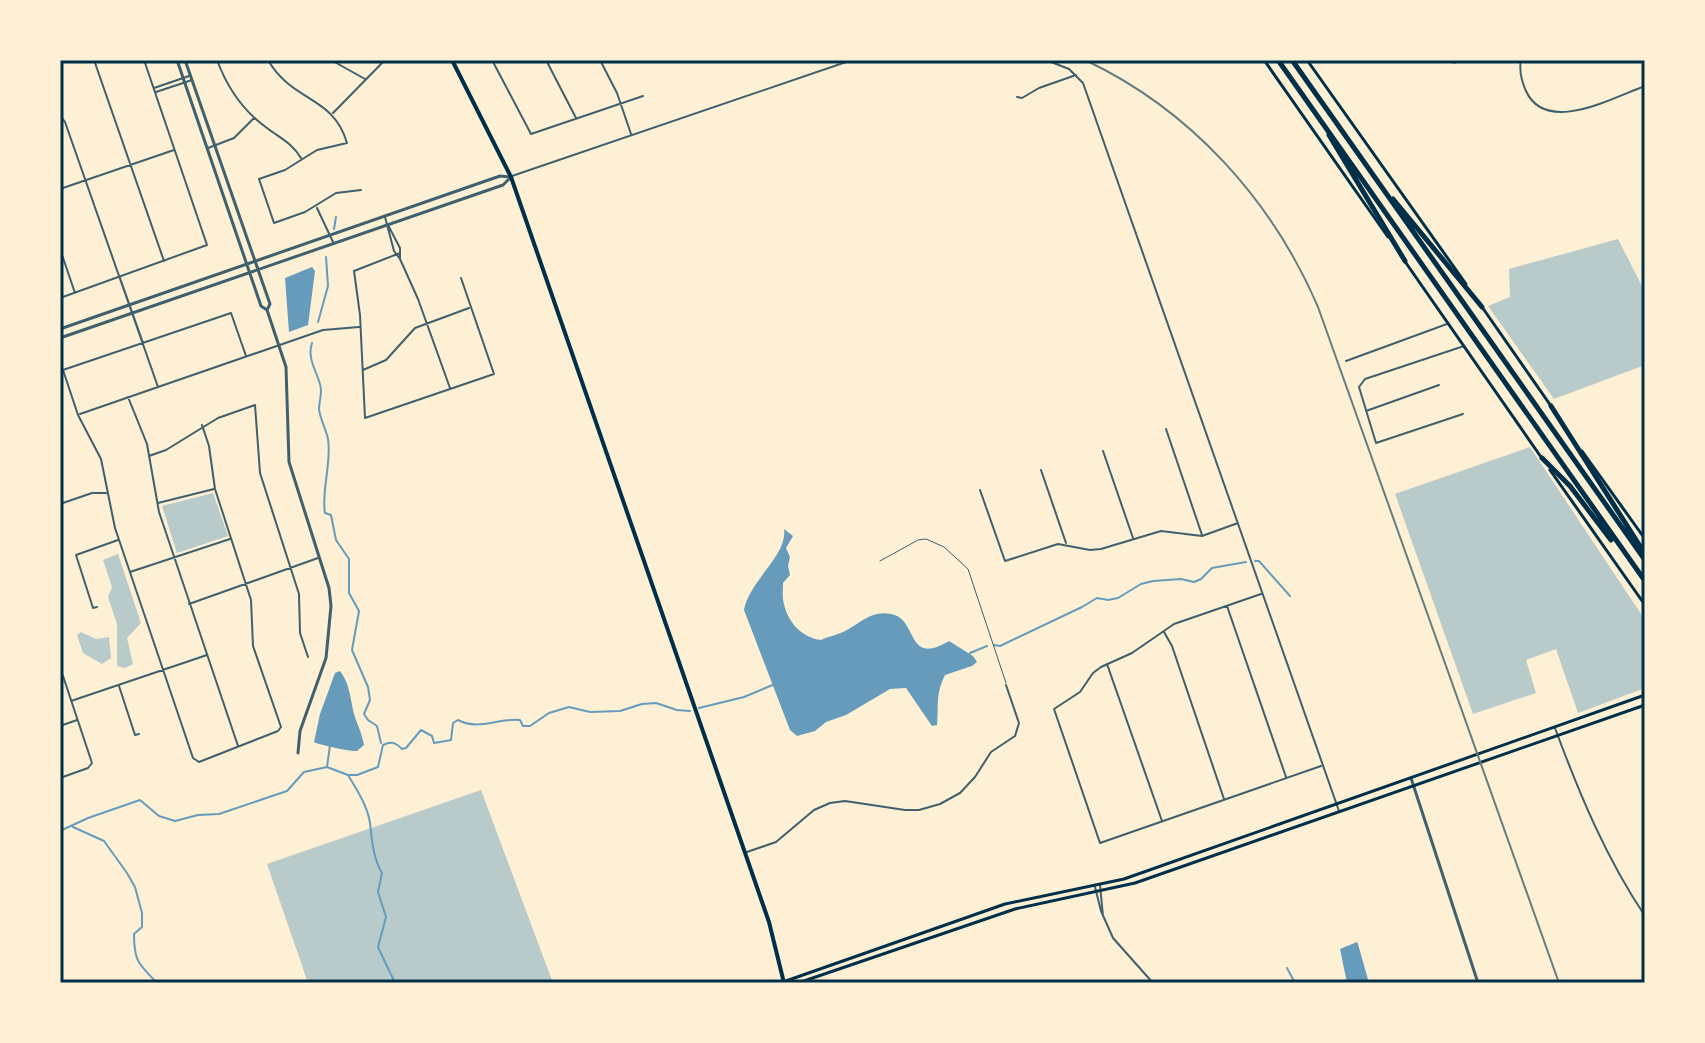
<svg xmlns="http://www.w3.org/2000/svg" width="1705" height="1043" viewBox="0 0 1705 1043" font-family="'Alegreya Sans',sans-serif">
<rect width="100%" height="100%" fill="#fdf0d5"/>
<!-- green -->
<path fill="#b9caca" d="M1618,239L1645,292V365L1554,399L1488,306L1510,297L1509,269Z
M1530,447L1645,620V688L1578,713L1556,649L1526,660L1536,693L1473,714L1395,494Z
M213,493L228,536L177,553L162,506Z
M118,554L141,623L127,638L133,664L125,668L117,666V624L108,597L112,587L103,560Z
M81,632L96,639L109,637L111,658L102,664L83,653L77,635Z
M481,790L553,983H308L267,864Z"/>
<!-- water -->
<path fill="#669bbc" d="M312,267L315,271L308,325L289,332L285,278Z
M784,529L793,536L786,548L790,557L788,566L790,575L783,583C783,590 782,598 784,604C788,623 803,638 821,640C829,636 841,634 845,631C861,623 871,610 891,614C919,619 905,667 949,641L973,656L977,662L972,666L945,675C935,695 939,707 937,725L932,726L906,688L890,689L846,715L826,722L815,731L797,736L790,730L744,610C749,581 788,555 784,529Z
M340,671C350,684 350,698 354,714C357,724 362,733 364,745L357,751C352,752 319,745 314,742L320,714L335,673Z
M1357,942L1358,944L1369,983H1347L1340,949Z"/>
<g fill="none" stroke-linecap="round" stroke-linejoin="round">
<!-- stream -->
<path stroke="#669bbc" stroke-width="2" d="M1445,60L1455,63L1459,60
M1436,62L1444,60
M334,229L336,217
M318,322L328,286L326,257
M312,343C307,358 316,370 320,384C323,393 319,400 319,409C320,419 326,429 328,439C332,462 321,491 325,513L331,515L336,540L349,559V593L359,611L352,650L368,687L370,700L364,714L368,720L377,726L381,743
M1255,561H1259L1290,596
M994,645L1000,646L1082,607L1097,598L1108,600L1118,598L1141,584L1153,581L1181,579L1194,582L1201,579L1212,568L1246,562
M970,653L987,646
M699,708L744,697L775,684
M327,767L330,745
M348,775C356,788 368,807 370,823C372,840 373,858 382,873L378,892L386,917L378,947L395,983
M73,827L104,841L127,873L135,887L142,913V927L134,934C134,962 139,964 157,983
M60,831L88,818L140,800L159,816L175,821L198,815L219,814L287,791L304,772L327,767L348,775H357L378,767L383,745C391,741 395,742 402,749L406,748L421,730L432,736L434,743L451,740L453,723L458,720C479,731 497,718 520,720L523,726H530L549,713L569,707L590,712L620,711L642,704L656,703L677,710L690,711
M1287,968L1295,983"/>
<!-- service -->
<path stroke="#3f606c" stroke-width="1" d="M880,561L918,540L926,539L944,547L968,569L1006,683"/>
<!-- minor -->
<path stroke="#3f606c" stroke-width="2" d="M94,60L164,261
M217,60C227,87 243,111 267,128C280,138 292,143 301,158
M268,60C293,103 333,95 347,143L317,150L285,170L259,179L274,223L305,212L336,193L361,190
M331,60L365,79
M492,60L531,134L643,96
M546,60L576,118
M600,60L617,93L631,134
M1046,60L1069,69L1083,83L1339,811
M1521,60C1519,71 1521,80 1526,91C1546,135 1612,98 1645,86
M154,88L189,76
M156,92L192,80
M1017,97L1022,98L1039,88L1076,75
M333,113L385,60
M60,115L65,122L158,387
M208,148L234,138L254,118
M512,176L852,60
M60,189L174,150
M317,208L333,242
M385,217L394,251L400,259V248L388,225
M60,249L75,293
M400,253L354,271L360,315L365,418L494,374L461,278
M400,259L418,299L450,388
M120,278L143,343
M60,298L207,245L144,60
M1346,361L1447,324
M63,370L78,415L101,459L115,528L193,758L199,762L278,731L281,727L253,646L251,600L215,489L209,446L202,425
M363,370L386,360L415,328L469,308
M60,371L231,313L246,356
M128,397L147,444L159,512L238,746
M1366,411L1439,385
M80,414L323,330L359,327
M1463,414L1376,443L1359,387L1365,379L1464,346
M1166,429L1202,535
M1103,451L1133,538
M149,456L166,450L218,418L255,405L260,473L299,594L300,633L308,657
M1041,470L1066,543
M980,490L1005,561L1058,544L1090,550L1101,549L1161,531L1202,536L1238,523
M158,503L214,489
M60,504L92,493H106
M130,572L230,539
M1261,594L1174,624L1132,653L1101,667L1093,673L1080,692L1054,709L1100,843L1321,766
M189,604L318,558
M1227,606L1286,777
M97,607L93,608L76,555L118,540
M1164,632L1172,646L1224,799
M1107,664L1162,821
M60,673L63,676L92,763L88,768L60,778
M119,686L135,735L139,734
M71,701L207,655
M60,726L77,720
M1555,728C1579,793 1606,858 1645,916
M747,852L776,842L814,810L830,803L845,801L905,810H919L940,804L960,793L975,777L991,752L1015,736L1019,723L1006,685
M1100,885L1103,916
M1095,887L1101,911L1113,938L1153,983"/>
<!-- tertiary -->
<path stroke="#3f606c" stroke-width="3" d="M177,60L261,306L267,310
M185,60L270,304L267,310L286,367L289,462L329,588L331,606L326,658L300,731L298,753
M60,329L500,176L511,177
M60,338L503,185L511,177
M1411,778L1478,983"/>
<!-- secondary -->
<path stroke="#003049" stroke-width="3" d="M1264,60L1388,237
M1307,60L1466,284
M1406,263L1541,457
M1482,307L1551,406
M1582,451L1645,539
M1550,470L1645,605
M783,982L1005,904L1124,879L1645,695
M798,983L1015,909L1135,883L1645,705"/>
<!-- primary -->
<path stroke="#003049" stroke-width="4" d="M452,60L511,177L769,922L784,983"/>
<!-- motorway -->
<path stroke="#003049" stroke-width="5" d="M1278,60L1645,581
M1292,60L1645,560
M1329,135L1405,261
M1393,199L1482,307
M1551,406L1645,554
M1542,458L1570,486L1611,540"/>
<!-- rail -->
<path stroke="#657d81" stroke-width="2" d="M1085,60C1191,110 1272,200 1318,307L1559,983"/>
</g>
<!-- border -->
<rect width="1705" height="1043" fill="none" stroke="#fdf0d5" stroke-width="124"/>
<rect x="62" y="62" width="1581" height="919" fill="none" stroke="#003049" stroke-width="3"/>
</svg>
